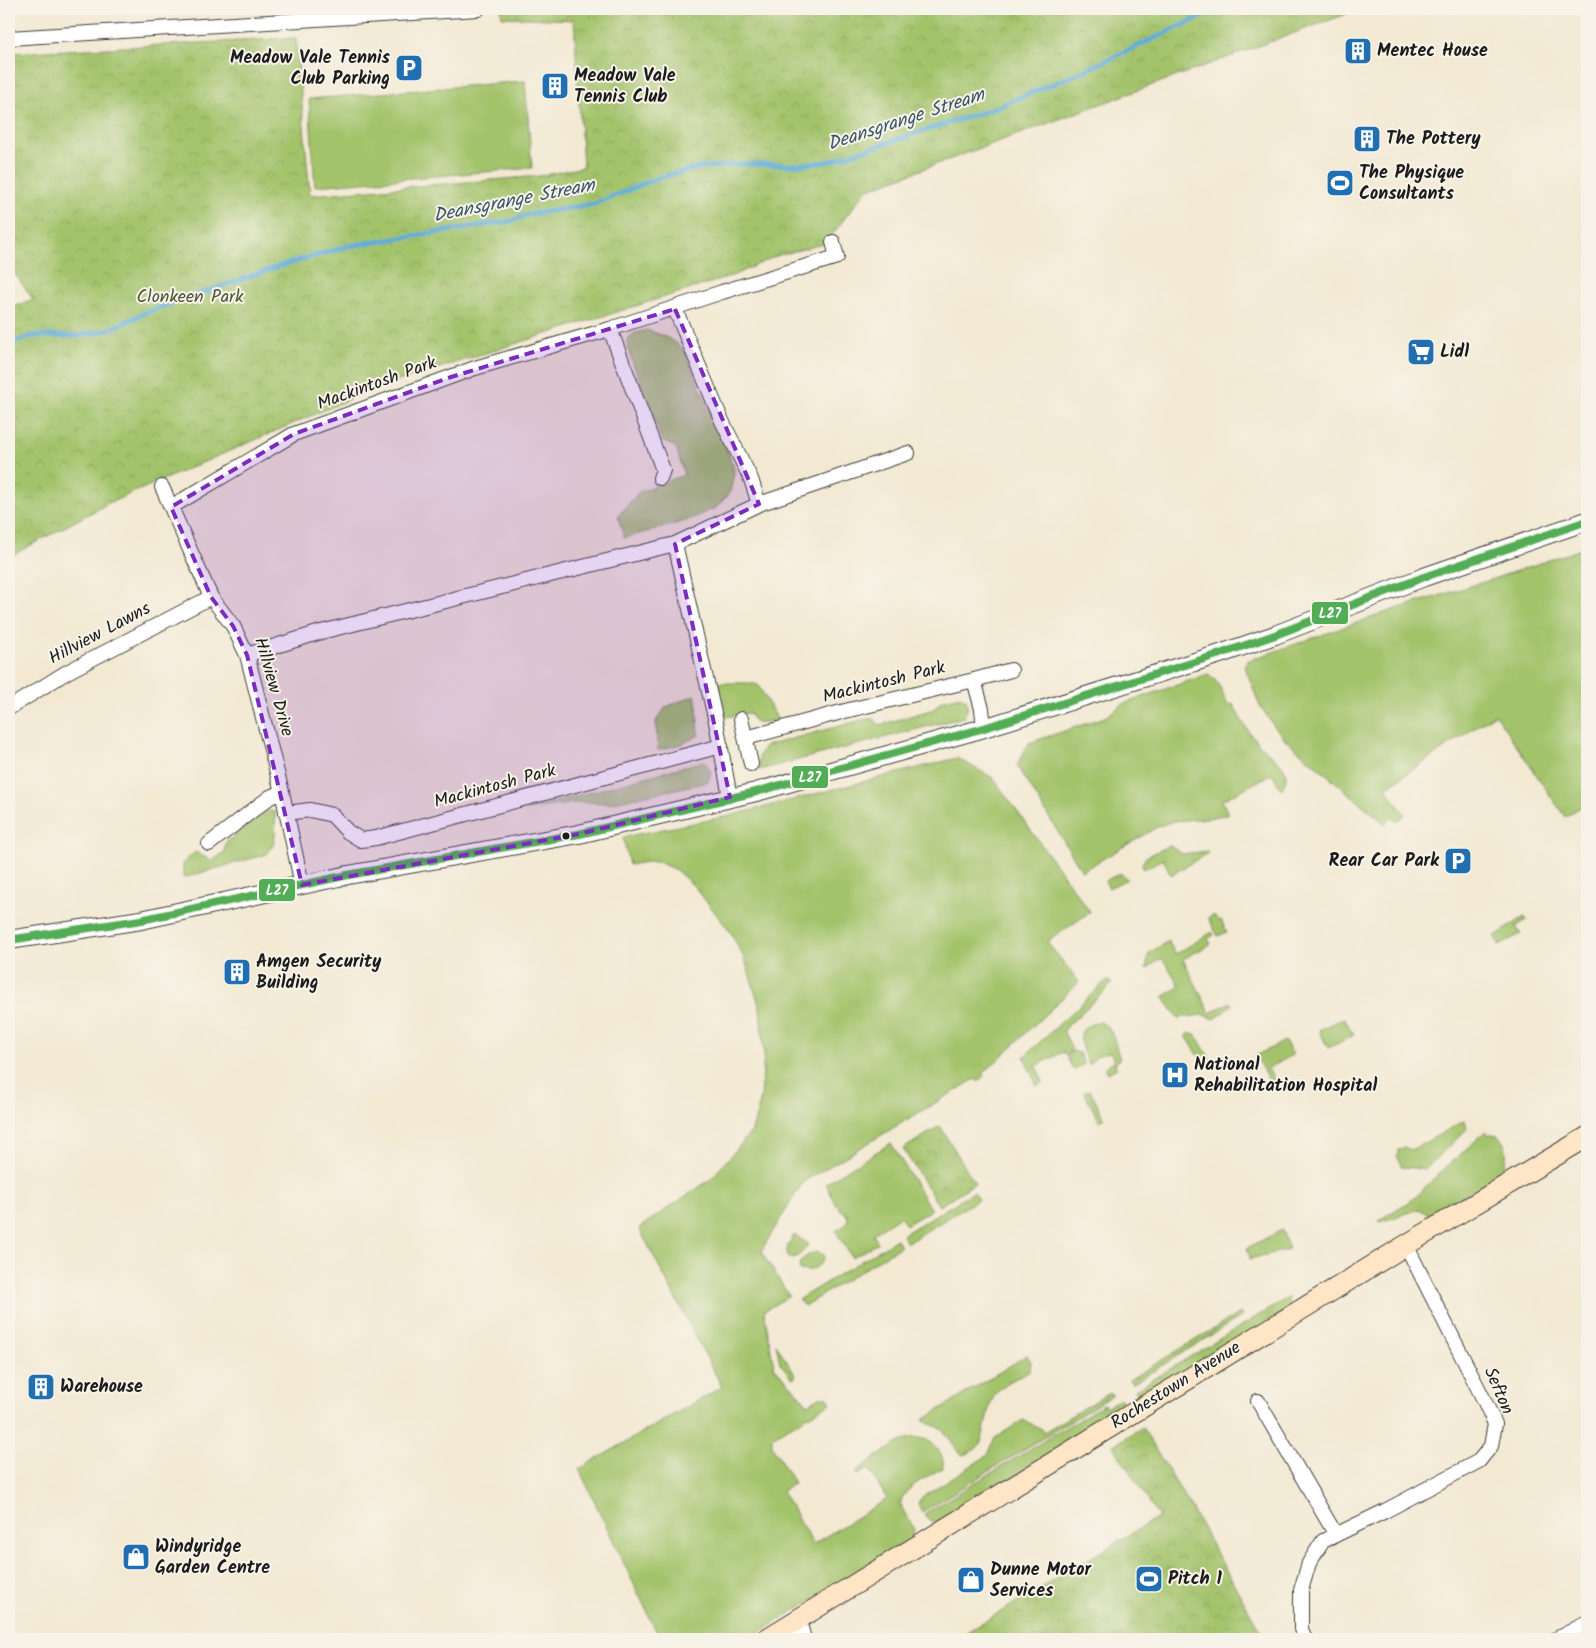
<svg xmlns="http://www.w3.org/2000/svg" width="1596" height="1648" viewBox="0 0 1596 1648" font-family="Kalam,sans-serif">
<defs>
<pattern id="park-crowns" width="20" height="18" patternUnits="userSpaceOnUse" patternTransform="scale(1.25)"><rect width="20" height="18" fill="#a3c36b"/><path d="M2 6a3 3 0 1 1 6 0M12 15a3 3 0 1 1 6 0" fill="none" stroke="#8ca75c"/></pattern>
</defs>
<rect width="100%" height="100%" fill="#f7f3e8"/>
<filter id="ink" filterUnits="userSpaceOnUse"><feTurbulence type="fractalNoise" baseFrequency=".02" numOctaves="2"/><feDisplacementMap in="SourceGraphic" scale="10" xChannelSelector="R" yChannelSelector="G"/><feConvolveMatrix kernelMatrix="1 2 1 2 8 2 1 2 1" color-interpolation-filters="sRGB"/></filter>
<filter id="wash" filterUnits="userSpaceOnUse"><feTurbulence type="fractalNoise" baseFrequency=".0096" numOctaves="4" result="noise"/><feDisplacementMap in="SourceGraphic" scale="20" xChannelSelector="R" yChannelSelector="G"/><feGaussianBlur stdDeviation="1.12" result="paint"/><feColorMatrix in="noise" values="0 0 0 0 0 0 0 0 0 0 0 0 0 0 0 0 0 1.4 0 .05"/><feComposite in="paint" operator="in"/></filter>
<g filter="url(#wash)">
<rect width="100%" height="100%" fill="#f3e9d3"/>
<!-- green -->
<path fill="#a3c36b" stroke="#607044" d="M525,81L532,168L315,186L309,99Z
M647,330C662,335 674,339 685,352L733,465L734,473L730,492L717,507L686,521L624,538L618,516L639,492L684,475L676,447L662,441L627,347L629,337L635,333Z
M1587,547V803L1565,817L1495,714L1386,788L1405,815L1396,822L1392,817L1385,824L1286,740L1273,725L1259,704L1245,667L1247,661L1396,609L1487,581Z
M1208,674C1219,680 1223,695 1228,705L1233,704C1241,721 1251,737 1264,749C1270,755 1280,761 1284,768C1288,775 1286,784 1281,789L1272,774L1222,800L1228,814L1208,818L1174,821L1159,826L1082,871L1017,765L1029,743L1105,717L1123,704Z
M719,683H749L758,685L778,720L765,722H755L749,713L726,717Z
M695,695L697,705L699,735L682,744L658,750L656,721L666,707Z
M960,696L966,699L968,707L964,717L759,770V756L765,746L866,719H874L880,725L934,709L941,701Z
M957,758L993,778L1090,912L1047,942L1079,982L983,1074L984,1076L978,1082L975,1079L803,1182L761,1251L789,1296L764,1311L774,1367L808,1404L822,1396L824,1398L827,1396L831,1403L772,1437V1446L794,1483L782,1491L813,1544L887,1499L869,1469L857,1475L856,1472L858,1470C870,1462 895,1443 907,1439C919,1435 932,1440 938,1450C942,1457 945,1461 942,1468C931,1475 900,1489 901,1504C902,1511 911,1522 914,1529L912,1539L748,1639L744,1637L740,1639H660L579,1469L722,1387L639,1228L711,1179L752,1131L761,1098L764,1053L760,1008L745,960L731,933L695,887L676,870L658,862H646L629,865L623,837L729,816Z
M704,761L711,772L708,782L609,803L580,802L525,810Z
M267,811L275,812C275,828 278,842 267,854L183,878V863L195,852L212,861L224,853L226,842Z
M1170,845L1182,854L1207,851L1208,853L1171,875L1163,859L1144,869L1142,864L1146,857Z
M1118,874H1122L1127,879L1109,888L1105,881Z
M1214,915L1218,921L1221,920L1227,932L1218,936L1208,918Z
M1524,917L1526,920L1516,927L1521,934L1499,945L1495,936Z
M1212,932L1214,935L1208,939L1211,944L1183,959L1210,1013L1230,1002L1232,1005L1215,1019L1203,1015L1178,1018L1163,997L1180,986L1162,958L1146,969L1149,953L1168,941L1176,954Z
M1107,980L1112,984L1063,1030L1072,1050L1065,1054L1063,1052L1036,1066L1043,1082L1037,1086L1024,1057Z
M1344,1018L1354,1035L1328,1048L1319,1030Z
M1099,1022C1115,1027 1115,1046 1120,1059L1117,1061L1115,1065L1117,1068L1108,1073L1105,1067L1114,1061L1112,1055L1109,1052L1097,1056L1089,1065C1080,1046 1072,1027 1099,1022Z
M1190,1033L1196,1035L1211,1060L1204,1064L1186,1036Z
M1285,1041L1293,1055L1268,1068L1274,1080L1270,1082L1255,1056Z
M1073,1051L1079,1053L1084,1064L1073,1070L1066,1055Z
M1090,1090L1104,1118L1099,1121L1084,1092Z
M1464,1121H1465L1467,1129L1425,1169L1402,1167L1397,1157L1398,1150L1404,1147L1411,1150Z
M1486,1131L1488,1135L1492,1134L1498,1135C1509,1148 1507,1156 1503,1171L1434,1215L1426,1213L1419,1209L1380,1222L1379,1220L1415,1198L1428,1184Z
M891,1143L931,1210L906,1225L900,1216L873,1234L878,1243L852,1258L836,1231L847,1224L848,1218L846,1214L836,1205L826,1183Z
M974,1192L979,1199L907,1243L902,1235Z
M1282,1230L1289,1249L1250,1259L1247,1248Z
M794,1235L809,1244C803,1251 798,1259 789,1258C784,1250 789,1242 794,1235Z
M897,1239L901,1246L804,1306L799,1299Z
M816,1252L822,1254L824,1257C820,1267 811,1273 800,1270L799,1264C804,1257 809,1254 816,1252Z
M1289,1297L1288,1301L1292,1307L1141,1400L1135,1390Z
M1240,1313L1242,1316L1132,1384L1129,1380Z
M776,1344L796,1376L792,1378L780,1363Z
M1027,1355L1031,1362L1030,1370C1019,1377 1005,1383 997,1392C986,1406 987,1427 980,1444C976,1450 970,1453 963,1455L959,1452L943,1430L923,1420Z
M1109,1393L1113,1395L922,1512L918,1503L922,1497L988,1455L995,1438L1023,1420L1042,1429L1044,1432Z
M1121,1399L1127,1409L942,1521C933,1523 930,1522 924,1514L1104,1404L1106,1407Z"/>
<!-- park -->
<path fill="url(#park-crowns)" stroke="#607044" d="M501,9H1360L866,190L826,243L776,256L732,276L527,340L373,389L109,503L9,557V309L33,299L9,266V53L296,38L310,195L540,176L583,167L574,20L502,17Z
M940,1126L975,1183L939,1206L903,1149Z
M1142,1427L1187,1501L1265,1639H955L1159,1517L1113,1446Z"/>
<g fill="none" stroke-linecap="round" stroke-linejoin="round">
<!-- stream -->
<path stroke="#60acd9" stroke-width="5" d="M9,345L31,336H77L108,330L147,312L280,266L349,246L511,221L527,215L594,204L658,178L699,168L742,164L796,165L827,162L992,109L1079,73L1218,9"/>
</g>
</g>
<g filter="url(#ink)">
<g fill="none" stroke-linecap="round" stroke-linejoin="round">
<defs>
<path id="minor" d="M9,38L478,9
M675,309L722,421L751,479L759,504
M610,329L663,470L660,478
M162,487L211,597L233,626L247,655L282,792L302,885
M171,507L294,434L475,368L610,329L722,292L837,257L833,242
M675,544L716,722L730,797
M247,655L321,632L675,544L759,504L908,453
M974,680L982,709L984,728
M9,708L67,672L211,597
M741,719L751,764
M746,738L845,711L974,680L1011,670
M286,813L310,810L332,815L348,832L361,840L376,838L721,746
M209,844L270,797L282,792
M1258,1401L1336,1535
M1305,1639L1301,1629V1590L1309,1563L1323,1541L1383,1512L1479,1461L1491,1446L1495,1424L1484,1400L1406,1245
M1556,1639L1587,1623"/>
<path id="tertiary" d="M9,940L141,920L348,875L579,834L756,792L984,728L1220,654L1275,635L1424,577L1587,521
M797,1621L802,1639"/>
<path id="secondary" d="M766,1639L1406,1245L1587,1137"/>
</defs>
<!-- minor casing -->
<use href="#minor" stroke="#3c3b37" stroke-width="16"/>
<!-- tertiary casing -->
<use href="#tertiary" stroke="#3c3b37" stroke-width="20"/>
<!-- secondary casing -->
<use href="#secondary" stroke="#3c3b37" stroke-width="22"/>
<!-- minor -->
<use href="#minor" stroke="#fff" stroke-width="14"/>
<!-- tertiary -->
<use href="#tertiary" stroke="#fff" stroke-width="18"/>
<!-- secondary -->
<use href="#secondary" stroke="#fee5c5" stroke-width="20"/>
<defs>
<path id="bus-1" d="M9,940L141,920L348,875L579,834L756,792L984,728L1220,654L1275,635L1424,577L1587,521"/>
</defs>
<!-- bus-1 casing -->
<use href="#bus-1" stroke="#f7f3e8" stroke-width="11"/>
<!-- bus-1 -->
<use href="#bus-1" stroke="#53ad56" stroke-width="8"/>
</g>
</g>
<!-- marked area -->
<path fill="#7b2cbf" fill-opacity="0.2" stroke="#7b2cbf" stroke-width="4" stroke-dasharray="10 6" stroke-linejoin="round" d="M675,309L759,504L675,544L730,797L579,834L302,885L247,655L233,626L211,597L171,507L294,434L451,377Z"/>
<!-- icons -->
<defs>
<symbol id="building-square" viewBox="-11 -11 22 22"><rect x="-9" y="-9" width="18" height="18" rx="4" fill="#1f6fb2" stroke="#f7f3e8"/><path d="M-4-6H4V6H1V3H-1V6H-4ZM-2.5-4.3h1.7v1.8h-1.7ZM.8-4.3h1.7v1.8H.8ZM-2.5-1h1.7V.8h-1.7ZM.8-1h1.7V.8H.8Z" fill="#fff"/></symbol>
<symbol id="parking-square" viewBox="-11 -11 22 22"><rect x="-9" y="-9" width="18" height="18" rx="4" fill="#1f6fb2" stroke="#f7f3e8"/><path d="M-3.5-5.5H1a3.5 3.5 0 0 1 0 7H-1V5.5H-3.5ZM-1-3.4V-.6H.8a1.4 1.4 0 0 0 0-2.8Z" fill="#fff"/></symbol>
<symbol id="stadium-square" viewBox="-11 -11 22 22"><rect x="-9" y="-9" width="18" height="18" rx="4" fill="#1f6fb2" stroke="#f7f3e8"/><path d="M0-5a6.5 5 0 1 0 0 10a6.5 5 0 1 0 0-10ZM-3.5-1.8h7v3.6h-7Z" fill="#fff"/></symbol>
<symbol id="supermarket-square" viewBox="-11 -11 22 22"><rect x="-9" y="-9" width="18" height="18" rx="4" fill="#1f6fb2" stroke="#f7f3e8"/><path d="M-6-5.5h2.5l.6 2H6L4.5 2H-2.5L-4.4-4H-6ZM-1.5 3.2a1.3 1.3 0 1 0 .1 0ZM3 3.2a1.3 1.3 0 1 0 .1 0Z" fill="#fff"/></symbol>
<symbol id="hospital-square" viewBox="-11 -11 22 22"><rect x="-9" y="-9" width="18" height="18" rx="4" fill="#1f6fb2" stroke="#f7f3e8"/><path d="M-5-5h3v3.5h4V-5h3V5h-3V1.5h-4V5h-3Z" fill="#fff"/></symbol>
<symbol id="shop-square" viewBox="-11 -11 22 22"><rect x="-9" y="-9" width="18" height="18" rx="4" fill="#1f6fb2" stroke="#f7f3e8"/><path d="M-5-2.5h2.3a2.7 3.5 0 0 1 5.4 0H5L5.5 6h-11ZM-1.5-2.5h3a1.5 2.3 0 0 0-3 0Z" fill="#fff"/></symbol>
</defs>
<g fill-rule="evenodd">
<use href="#building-square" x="1342" y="35" width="32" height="32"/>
<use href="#parking-square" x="393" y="52" width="32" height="32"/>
<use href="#building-square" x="539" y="70" width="32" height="32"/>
<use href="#building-square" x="1351" y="123" width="32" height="32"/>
<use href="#stadium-square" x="1324" y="167" width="32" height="32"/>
<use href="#supermarket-square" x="1405" y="336" width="32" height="32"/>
<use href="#parking-square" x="1442" y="845" width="32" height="32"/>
<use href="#building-square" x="221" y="956" width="32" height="32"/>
<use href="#hospital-square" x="1159" y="1059" width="32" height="32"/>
<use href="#building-square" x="25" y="1371" width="32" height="32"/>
<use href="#shop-square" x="120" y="1541" width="32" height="32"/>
<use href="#stadium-square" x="1133" y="1563" width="32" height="32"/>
<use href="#shop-square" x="955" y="1564" width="32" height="32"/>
</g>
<!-- markers -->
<circle fill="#1c1c1c" stroke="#f7f3e8" stroke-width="2" cx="566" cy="836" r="4.5"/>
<g text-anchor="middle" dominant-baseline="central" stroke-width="4" stroke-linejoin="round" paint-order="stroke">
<!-- poi labels -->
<g font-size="18" font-weight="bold" fill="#1c1c1c" stroke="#f7f3e8" text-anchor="start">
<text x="1377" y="51">Mentec House</text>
<text x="390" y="58" text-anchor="end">Meadow Vale Tennis<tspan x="390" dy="21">Club Parking</tspan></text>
<text x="574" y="76">Meadow Vale<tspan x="574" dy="21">Tennis Club</tspan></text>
<text x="1386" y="139">The Pottery</text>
<text x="1359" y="173">The Physique<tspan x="1359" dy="21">Consultants</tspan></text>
<text x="1440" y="352">Lidl</text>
<text x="1439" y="861" text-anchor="end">Rear Car Park</text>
<text x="256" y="962">Amgen Security<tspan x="256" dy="21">Building</tspan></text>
<text x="1194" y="1065">National<tspan x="1194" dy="21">Rehabilitation Hospital</tspan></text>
<text x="60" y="1387">Warehouse</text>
<text x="155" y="1547">Windyridge<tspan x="155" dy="21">Garden Centre</tspan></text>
<text x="990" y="1570">Dunne Motor<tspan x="990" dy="21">Services</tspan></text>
<text x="1168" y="1579">Pitch 1</text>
</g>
<!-- park labels -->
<g font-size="18" fill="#4b5638" stroke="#f7f3e8">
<text x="190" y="297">Clonkeen Park</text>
</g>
<!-- street labels -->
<g font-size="18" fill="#1c1c1c" stroke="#f7f3e8">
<text transform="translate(377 384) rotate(-20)">Mackintosh Park</text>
<text transform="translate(100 634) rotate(-28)">Hillview Lawns</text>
<text transform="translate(884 683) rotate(-14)">Mackintosh Park</text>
<text transform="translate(273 687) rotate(74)">Hillview Drive</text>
<text transform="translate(495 787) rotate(-15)">Mackintosh Park</text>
<text transform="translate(1176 1386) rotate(-32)">Rochestown Avenue</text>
<text transform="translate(1498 1391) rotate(67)">Sefton</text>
</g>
<!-- water labels -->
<g font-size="19" font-style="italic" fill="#375668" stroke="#f7f3e8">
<text transform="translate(906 120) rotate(-18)">Deansgrange Stream</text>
<text transform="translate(514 201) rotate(-11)">Deansgrange Stream</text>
</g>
</g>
<g stroke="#f7f3e8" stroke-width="2">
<rect x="1311" y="601" width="38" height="24" rx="5" fill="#53ad56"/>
<rect x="791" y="765" width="38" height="24" rx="5" fill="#53ad56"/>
<rect x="258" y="878" width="38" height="24" rx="5" fill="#53ad56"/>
</g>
<g font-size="14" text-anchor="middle" font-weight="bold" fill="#fff">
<text x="1330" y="618">L27</text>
<text x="810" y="782">L27</text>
<text x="277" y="895">L27</text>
</g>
<!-- margin -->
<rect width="1596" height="1648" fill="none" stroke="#f7f3e8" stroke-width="30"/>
</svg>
